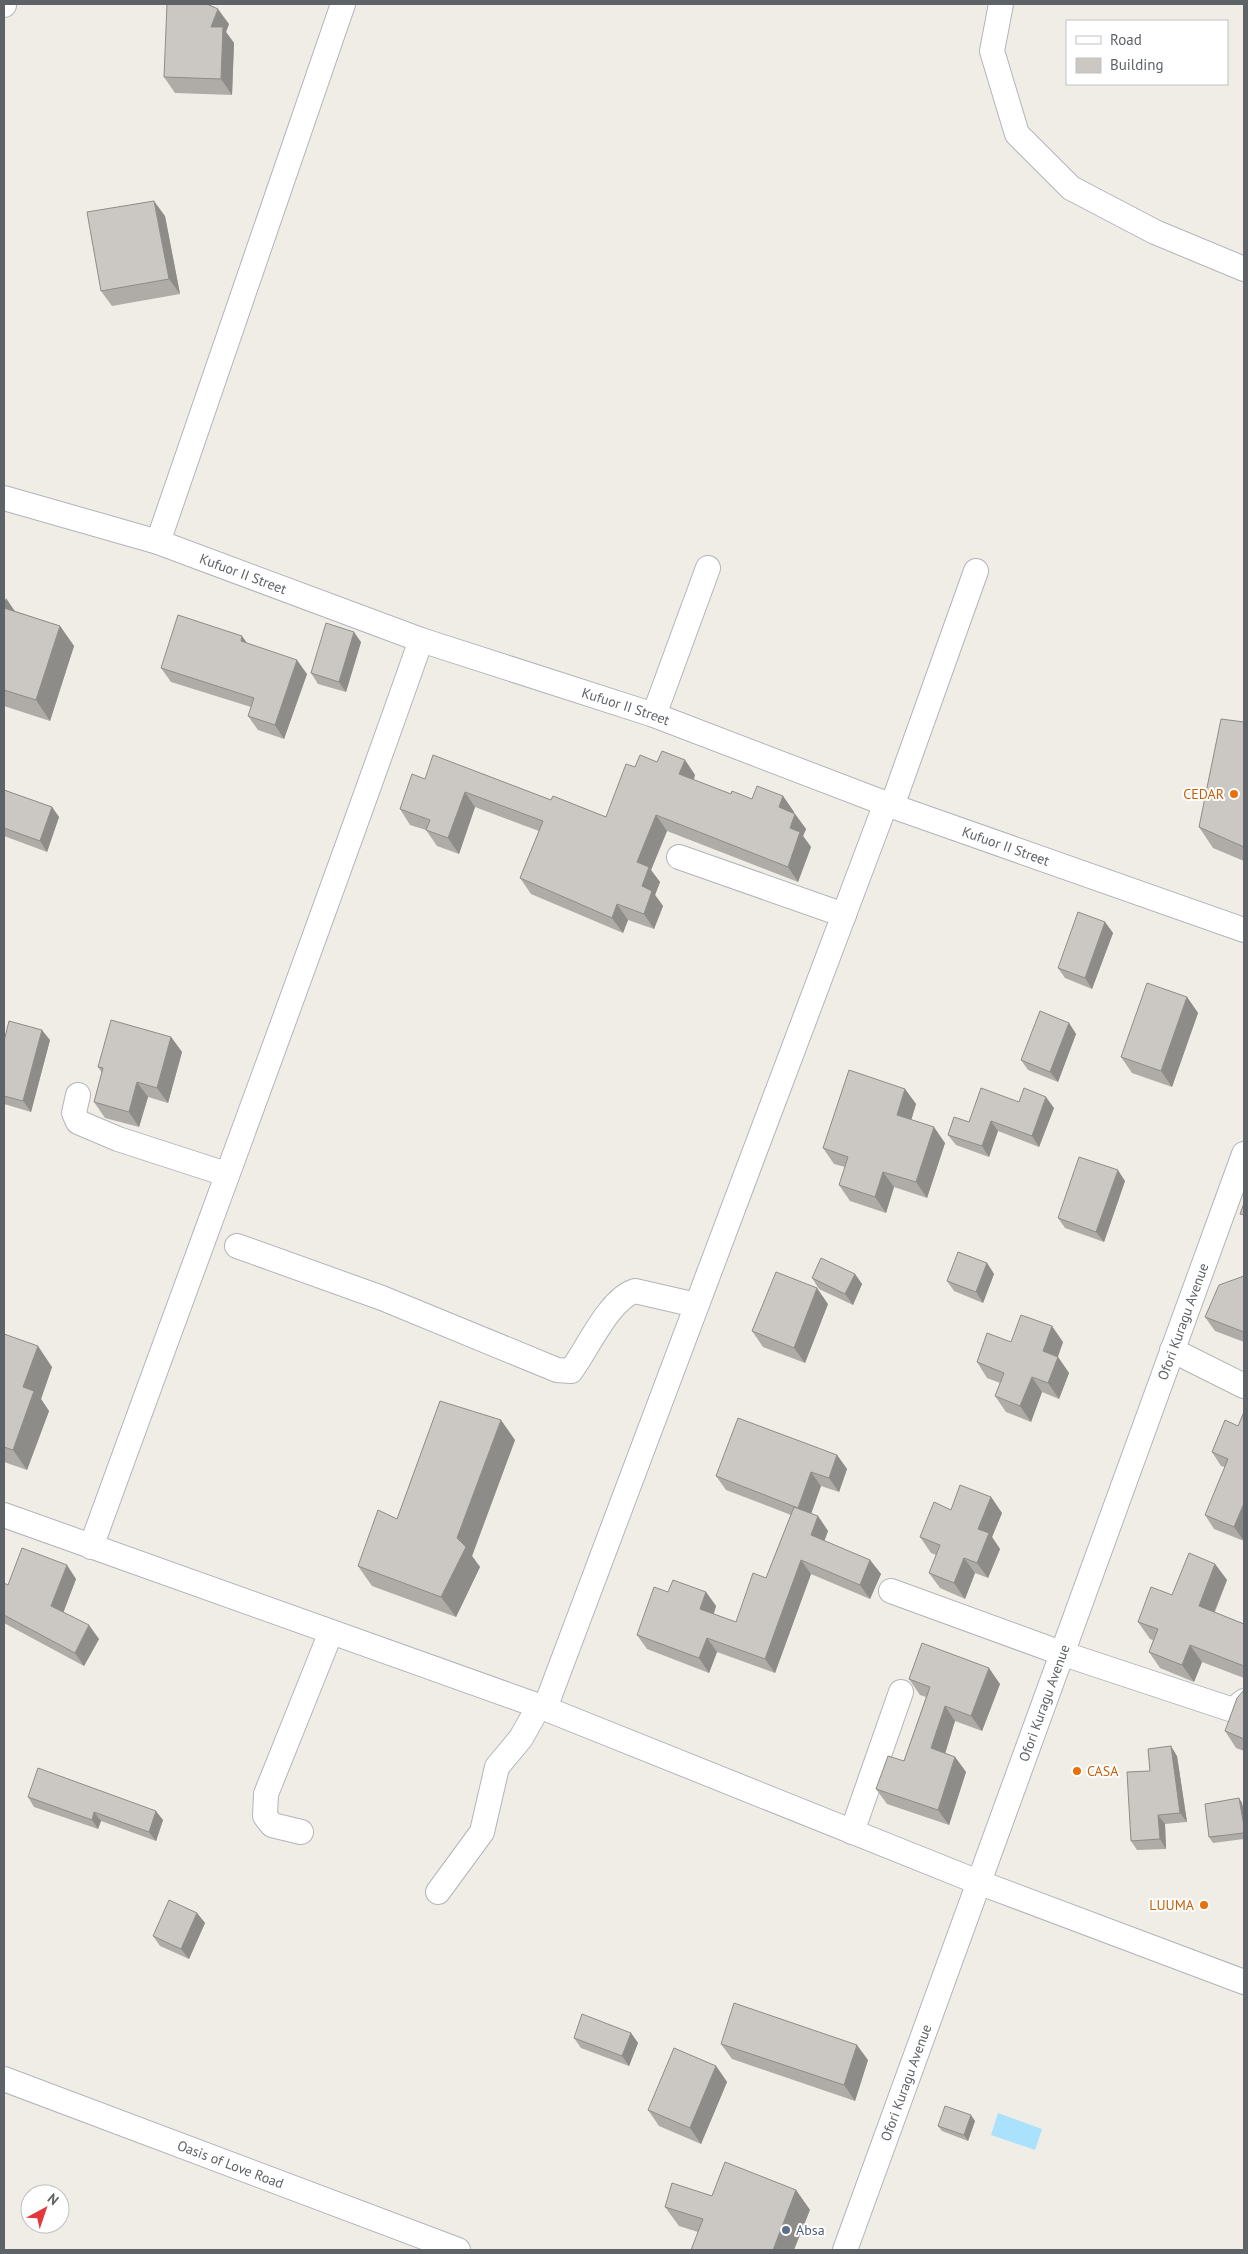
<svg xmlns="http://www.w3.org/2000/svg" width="1248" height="2254" viewBox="0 0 1248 2254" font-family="'PT Sans',sans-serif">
<rect width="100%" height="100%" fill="#f0ede7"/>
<!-- water -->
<path fill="#aae2fd" d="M998,2113L1042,2129L1035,2150L991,2135Z"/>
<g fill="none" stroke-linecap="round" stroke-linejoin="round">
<defs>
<g id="minor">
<path d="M1001,4L992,51L1017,134L1071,188L1155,232L1244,269"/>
<path d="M4,5V4"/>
<path id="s1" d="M4,498L158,542L421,640L654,715L892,806L1244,930"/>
<path d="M158,542L343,4"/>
<path d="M654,715L708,568"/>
<path d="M892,806L976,571"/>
<path d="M679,857L844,915"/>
<path d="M78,1095L74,1113L78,1122L118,1139L226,1174"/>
<path d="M237,1246L382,1298L557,1370L571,1371C588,1348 609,1299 635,1291L696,1305"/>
<path d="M1172,1350L1244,1386"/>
<path d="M4,1515L539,1706L978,1882L1244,1982"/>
<path d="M91,1547C201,1244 314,944 421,640"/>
<path d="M891,1591L1061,1653L1233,1710L1244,1701"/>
<path d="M545,1708L886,803"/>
<path d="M301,1832L272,1825L265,1816L266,1794L331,1632"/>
<path d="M852,1832L901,1692"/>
<path d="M438,1892L482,1832L497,1767L521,1738L539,1706"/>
<path id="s2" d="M4,2079L458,2250"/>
<path id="s3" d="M845,2250L1244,1154"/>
</g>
</defs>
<!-- minor casing -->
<use href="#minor" stroke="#b2b5b9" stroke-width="26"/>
<!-- minor -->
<use href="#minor" stroke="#fff" stroke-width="24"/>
</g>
<!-- wall -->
<path fill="#afaca8" d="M229,24L226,32L234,43L232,95L175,93L164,77Z
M165,216L180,294L112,306L101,291Z
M4,598L15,611L60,626L74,646L50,721L4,706Z
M361,642L346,692L318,684L311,673Z
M247,643L307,674L284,739L258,730L248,716L251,707L171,682L161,668Z
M1244,722V861L1213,848L1199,827Z
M685,760L695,775L694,780L731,794L752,799L783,796L794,812L793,813L795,814L806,829L803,836L811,847L798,882L667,831L651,870L660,882L655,895L663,906L654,929L628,920L623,933L531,894L520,878L539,831L475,807L459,854L437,846L426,830L410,825L400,809L425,779L551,800L606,817L635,767L657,762Z
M4,790L52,807L59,817L47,852L4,836Z
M1105,922L1113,933L1092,989L1065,978L1058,968Z
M1187,997L1198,1013L1172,1087L1132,1073L1121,1057Z
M1069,1023L1076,1034L1058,1082L1028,1070L1021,1060Z
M171,1037L182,1052L168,1103L148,1097L139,1127L105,1118L94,1102L102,1073L98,1067Z
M50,1040L31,1112L4,1104V1041Z
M905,1089L916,1104L911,1120L945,1143L927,1198L894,1187L886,1213L850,1201L839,1185L845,1167L834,1164L823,1148Z
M1019,1102L1054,1108L1039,1147L998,1131L989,1157L956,1145L948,1135L969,1122Z
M1125,1181L1104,1242L1065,1228L1058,1218Z
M987,1263L994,1274L983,1303L954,1291L947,1281Z
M855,1274L862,1284L853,1305L819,1289L812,1278Z
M1244,1276V1342L1215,1331L1205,1317Z
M828,1304L805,1363L763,1347L752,1331Z
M4,1334L52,1367L41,1399L49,1411L27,1470L4,1462Z
M1011,1342H1063L1058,1357L1069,1373L1059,1399L1042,1392L1031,1422L1006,1412L995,1396L1000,1383L987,1378L977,1362Z
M1238,1426L1244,1541L1214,1529L1205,1515L1225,1467L1221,1466L1212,1452Z
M515,1440L472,1556L480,1567L456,1617L372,1586L358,1566L397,1519Z
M837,1455L847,1469L839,1492L821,1486L811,1514L818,1516L828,1531L824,1541L870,1560L881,1574L870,1599L811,1574L775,1673L717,1652L709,1673L647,1649L637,1635L668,1592H706L716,1606L714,1614L736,1622L766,1578L791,1515L726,1490L716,1476Z
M991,1497L1002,1513L992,1537L1000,1549L988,1578L975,1573L965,1599L940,1588L929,1573L936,1555L931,1553L920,1537L951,1510Z
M1215,1564L1227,1580L1215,1612L1244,1624V1678L1202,1662L1194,1682L1160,1668L1149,1652L1153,1640L1150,1639L1138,1622Z
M76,1579L63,1612L99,1639L84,1666L4,1623V1583L8,1585Z
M909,1679L1000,1684L982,1731L955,1721L945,1753L955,1757L966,1772L949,1825L887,1804L876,1789L904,1761L926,1697L920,1695Z
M1244,1690V1751L1236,1748L1225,1731Z
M1177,1756L1187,1822L1165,1824L1166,1849L1137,1850L1131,1841L1150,1771Z
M28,1797L163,1820L156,1841L101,1821L98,1829L34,1807Z
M1239,1798L1242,1803L1244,1813V1839L1213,1843L1209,1837Z
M197,1913L205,1923L189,1959L160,1946L153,1936Z
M631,2033L638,2043L629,2066L581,2048L574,2038Z
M721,2044L868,2060L855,2101L732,2059Z
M716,2066L727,2082L701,2144L659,2126L648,2110Z
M975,2121L968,2141L942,2131L938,2126Z
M796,2190L810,2210L698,2232L679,2226L665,2207Z"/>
<!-- shaded-wall -->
<path fill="#8e8c88" d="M218,9L229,24L226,32L234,43L232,95L221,79L211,27Z
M154,201L165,216L180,294L169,279Z
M6,598L20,619L4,609V604Z
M60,626L74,646L50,721L36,700Z
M354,632L361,642L346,692L339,682Z
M242,636L252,650L241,641Z
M297,660L307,674L284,739L275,725Z
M685,760L695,775L690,789L679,774Z
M465,792L475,807L459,854L448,838Z
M783,796L794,812L789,823L779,807Z
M52,807L59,817L47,852L40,841Z
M795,814L806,829L803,836L811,847L798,882L788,867L790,828Z
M656,815L667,831L651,870L660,882L655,895L663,906L654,929L644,914L642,886L637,862Z
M617,904L628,920L623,933L612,918Z
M1105,922L1113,933L1092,989L1085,978Z
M1187,997L1198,1013L1172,1087L1161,1071Z
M1069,1023L1076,1034L1058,1082L1050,1072Z
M42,1030L50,1040L31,1112L23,1101Z
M171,1037L182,1052L168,1103L157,1088Z
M137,1082L148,1097L139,1127L129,1112Z
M905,1089L916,1104L908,1131L897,1115Z
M1046,1097L1054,1108L1039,1147L1032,1136Z
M991,1121L998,1131L989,1157L982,1146Z
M934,1127L945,1143L927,1198L916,1182Z
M1118,1170L1125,1181L1104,1242L1096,1232Z
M883,1172L894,1187L886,1213L875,1197Z
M987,1263L994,1274L983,1303L976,1292Z
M855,1274L862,1284L853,1305L845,1294Z
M817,1288L828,1304L805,1363L794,1348Z
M1052,1326L1063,1342L1054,1367L1043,1351Z
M38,1346L52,1367L41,1399L49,1411L27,1470L13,1450L23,1387Z
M1058,1357L1069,1373L1059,1399L1048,1383Z
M1032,1377L1042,1392L1031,1422L1020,1406Z
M501,1420L515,1440L472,1556L480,1567L456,1617L441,1597L457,1538Z
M837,1455L847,1469L839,1492L829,1478Z
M811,1472L821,1486L808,1522L798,1508Z
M991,1497L1002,1513L992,1537L1000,1549L988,1578L977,1563L978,1529Z
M1244,1503V1541L1234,1527Z
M818,1516L828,1531L821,1550L811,1535Z
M964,1558L975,1573L965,1599L954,1583Z
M801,1560L811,1574L775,1673L765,1659Z
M870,1560L881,1574L870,1599L860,1585Z
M1215,1564L1227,1580L1210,1622L1199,1606Z
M67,1565L76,1579L61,1619L51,1606Z
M706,1592L716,1606L710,1624L700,1609Z
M89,1625L99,1639L84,1666L75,1653Z
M707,1638L717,1652L709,1673L699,1658Z
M1190,1645L1202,1662L1194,1682L1182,1665Z
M989,1668L1000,1684L982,1731L971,1716Z
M945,1706L955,1721L942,1764L931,1748Z
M1171,1746L1177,1756L1187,1822L1180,1813Z
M955,1757L966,1772L949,1825L938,1810Z
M1239,1798L1242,1803L1244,1813V1826Z
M156,1811L163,1820L156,1841L149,1832Z
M94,1812L101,1821L98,1829L92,1820Z
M1158,1815L1165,1824L1166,1849L1160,1839Z
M197,1913L205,1923L189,1959L181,1949Z
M631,2033L638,2043L629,2066L622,2056Z
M857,2045L868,2060L855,2101L844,2085Z
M716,2066L727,2082L701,2144L690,2128Z
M971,2115L975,2121L968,2141L964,2135Z
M796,2190L810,2210L794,2250H773Z"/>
<!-- building -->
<path fill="#cbc8c3" stroke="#8e8c88" d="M167,4H207L218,9L211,27H223L221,79L164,77Z
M154,201L169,279L101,291L87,212Z
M4,608L60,626L36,700L4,690Z
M178,615L242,636L241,641L297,660L275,725L248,716L254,698L161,668Z
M326,623L354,632L339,682L311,673Z
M1221,719L1244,722V847L1199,827Z
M662,751L685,760L679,774L731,794L732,791L752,799L757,786L783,796L779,807L795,814L790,828L800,832L788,867L656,815L637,862L649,867L642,886L652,891L644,914L617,904L612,918L520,878L543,821L465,792L448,838L426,830L430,820L400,809L412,774L425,779L433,755L551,800L553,796L606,817L626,764L635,767L640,755L657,762Z
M4,790L52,807L40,841L4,828Z
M1078,912L1105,922L1085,978L1058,968Z
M1147,983L1187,997L1161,1071L1121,1057Z
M1040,1011L1069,1023L1050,1072L1021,1060Z
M111,1020L171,1037L157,1088L137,1082L129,1112L94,1102L103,1068L98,1067Z
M9,1021L42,1030L23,1101L4,1096V1041Z
M849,1070L905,1089L897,1115L934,1127L916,1182L883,1172L875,1197L839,1185L848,1157L823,1148Z
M981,1088L1019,1102L1024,1088L1046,1097L1032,1136L991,1121L982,1146L948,1135L954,1117L969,1122Z
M1079,1157L1118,1170L1096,1232L1058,1218Z
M1244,1203V1215L1240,1214Z
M958,1252L987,1263L976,1292L947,1281Z
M821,1258L855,1274L845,1294L812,1278Z
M776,1272L817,1288L794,1348L752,1331Z
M1244,1276V1332L1205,1317L1219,1285Z
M1021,1315L1052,1326L1043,1351L1058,1357L1048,1383L1032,1377L1020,1406L995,1396L1004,1373L977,1362L987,1333L1011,1342Z
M4,1334L38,1346L23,1387L34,1391L13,1450L4,1447Z
M440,1401L501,1420L457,1538L466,1547L441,1597L358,1566L378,1510L397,1519Z
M1244,1412V1503L1234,1527L1205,1515L1228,1459L1212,1452L1225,1420L1238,1426Z
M738,1418L837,1455L829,1478L811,1472L798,1508L716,1476Z
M960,1485L991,1497L978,1529L989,1533L977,1563L964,1558L954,1583L929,1573L940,1545L920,1537L934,1502L951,1510Z
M794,1507L818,1516L811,1535L870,1560L860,1585L801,1560L765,1659L707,1638L699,1658L637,1635L654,1587L668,1592L673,1580L706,1592L700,1609L736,1622L753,1573L766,1578Z
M22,1548L67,1565L51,1606L89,1625L75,1653L4,1615V1583L8,1585Z
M1189,1553L1215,1564L1199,1606L1244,1624V1666L1190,1645L1182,1665L1149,1652L1158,1629L1138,1622L1151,1587L1172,1595Z
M922,1643L989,1668L971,1716L945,1706L931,1748L955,1757L938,1810L876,1789L888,1756L904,1761L930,1687L909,1679Z
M1244,1690V1739L1225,1731L1237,1698Z
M1171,1746L1180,1813L1158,1815L1160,1839L1131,1841L1127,1772L1150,1771L1148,1749Z
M38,1768L156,1811L149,1832L94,1812L92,1820L28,1797Z
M1239,1798L1244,1826V1833L1209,1837L1205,1804Z
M169,1900L197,1913L181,1949L153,1936Z
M734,2003L857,2045L844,2085L721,2044Z
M582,2014L631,2033L622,2056L574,2038Z
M674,2048L716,2066L690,2128L648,2110Z
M945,2106L971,2115L964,2135L938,2126Z
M725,2162L796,2190L773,2250H691L703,2219L665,2207L672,2183L712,2196Z"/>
<!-- markers -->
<g fill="#e8710a" stroke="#fff" stroke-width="2">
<circle cx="1234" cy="794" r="5"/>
<circle cx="1077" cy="1771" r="5"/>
<circle cx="1204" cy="1905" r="5"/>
</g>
<circle fill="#5c6f8a" stroke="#fff" stroke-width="2" cx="786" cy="2230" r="5"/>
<g text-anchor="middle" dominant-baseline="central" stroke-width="4" stroke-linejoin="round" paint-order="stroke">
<!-- street labels -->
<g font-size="14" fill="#5e6367" stroke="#fff">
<text stroke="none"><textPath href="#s1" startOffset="251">Kufuor II Street</textPath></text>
<text stroke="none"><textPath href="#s1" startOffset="656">Kufuor II Street</textPath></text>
<text stroke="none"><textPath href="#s1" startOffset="1061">Kufuor II Street</textPath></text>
<text stroke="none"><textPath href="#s3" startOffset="988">Ofori Kuragu Avenue</textPath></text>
<text stroke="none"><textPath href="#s3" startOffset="582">Ofori Kuragu Avenue</textPath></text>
<text stroke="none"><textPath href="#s3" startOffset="178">Ofori Kuragu Avenue</textPath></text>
<text stroke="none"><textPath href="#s2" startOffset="242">Oasis of Love Road</textPath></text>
</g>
<!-- food labels -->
<g font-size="14" fill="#c56008" stroke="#fff" text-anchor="end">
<text x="1224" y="794">CEDAR</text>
<text x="1087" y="1771" text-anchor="start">CASA</text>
<text x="1194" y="1905">LUUMA</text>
</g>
<!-- service labels -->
<g font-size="14" fill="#4e5e75" stroke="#fff" text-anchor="start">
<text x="796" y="2230">Absa</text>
</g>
</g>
<!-- border -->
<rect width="1248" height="2254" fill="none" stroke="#5e6367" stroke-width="10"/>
<!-- legend -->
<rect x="1066" y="20" width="162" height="65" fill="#ffffff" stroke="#bfc1c2"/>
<rect x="1076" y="36" width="25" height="8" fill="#ffffff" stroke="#bfc1c2"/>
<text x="1110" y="45" font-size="15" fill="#5e6367">Road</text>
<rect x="1076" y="58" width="25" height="15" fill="#cbc8c3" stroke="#bfc1c2"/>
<text x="1110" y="70" font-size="15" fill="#5e6367">Building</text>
<!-- north arrow -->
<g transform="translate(45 2209) rotate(40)"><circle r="24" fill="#ffffff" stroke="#bfc1c2"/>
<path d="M0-4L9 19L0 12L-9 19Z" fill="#e5383d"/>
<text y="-8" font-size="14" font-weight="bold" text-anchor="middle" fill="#5e6367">N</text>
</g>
</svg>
